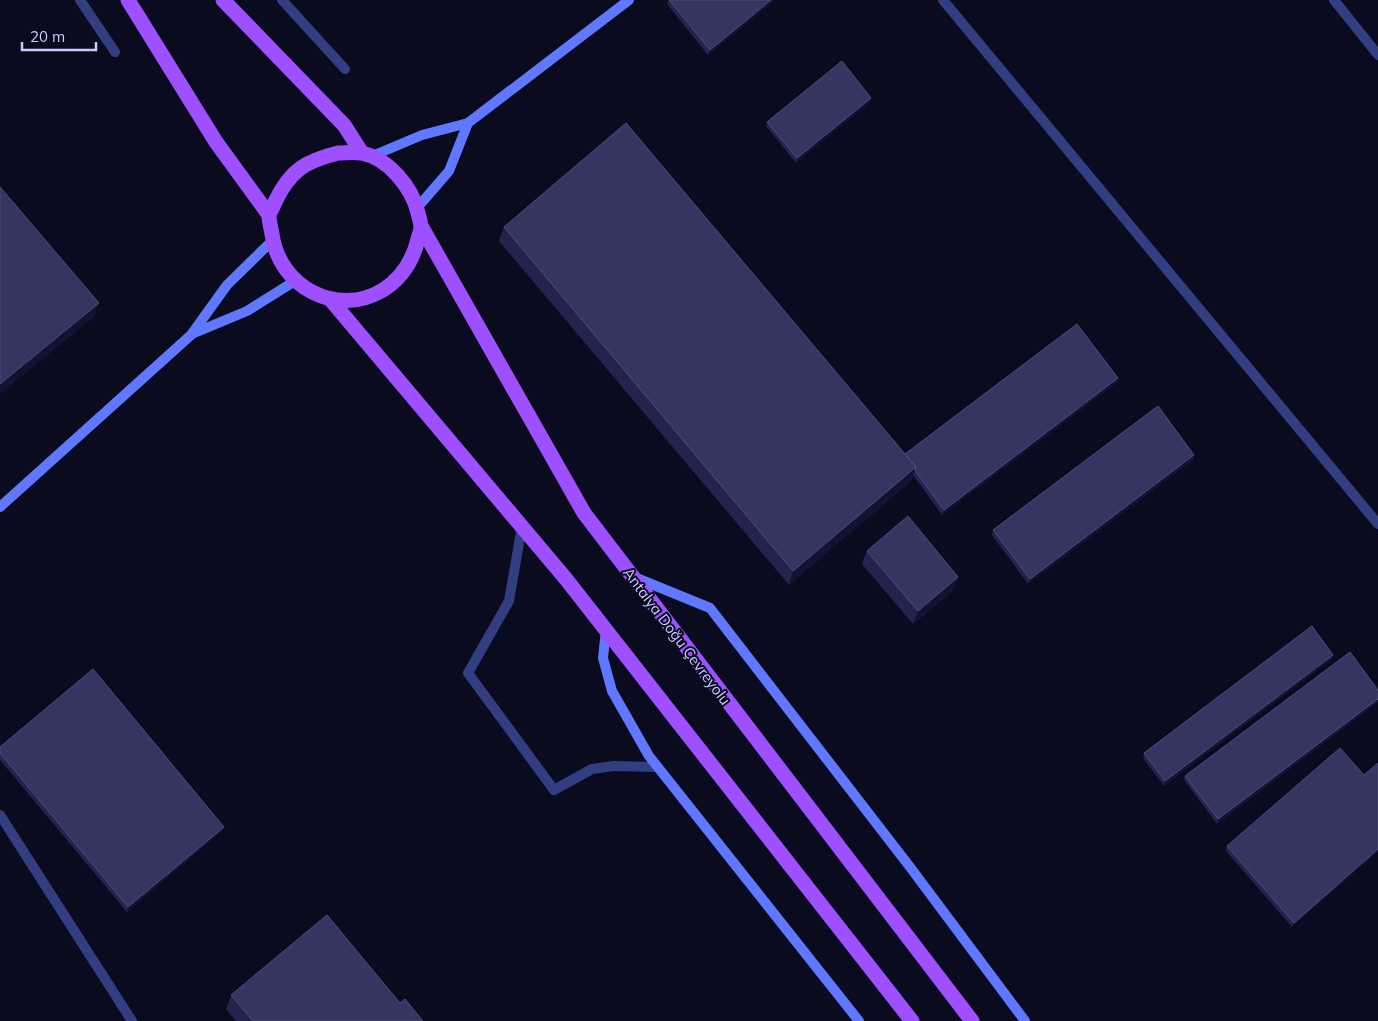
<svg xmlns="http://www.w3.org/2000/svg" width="1378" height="1021" viewBox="0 0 1378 1021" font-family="Mulish,sans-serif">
<rect width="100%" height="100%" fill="#0b0b1f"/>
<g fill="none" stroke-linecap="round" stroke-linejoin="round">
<!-- lane -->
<path stroke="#333e81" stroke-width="10" d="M80,0L115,52
M282,0L345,69
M522,526L509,601L468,673L554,790L592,769L614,766L658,767"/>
<!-- street -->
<path stroke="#333e81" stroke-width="10" d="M943,0L1378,524
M1334,0L1378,55
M0,815L132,1021"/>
<!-- secondary -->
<path stroke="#6078ff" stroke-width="10" d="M370,157L422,135L468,123L629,0
M417,208L449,171L468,123
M192,334L247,311L295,281
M0,507L191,335L227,285L273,240
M634,577L710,608L910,867L1025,1021
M606,630L603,658L612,691L649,756L859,1021"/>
<!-- primary -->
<path stroke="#9e50ff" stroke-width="15" d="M128,0L216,142L269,215
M223,0L344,125L362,153
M338,153C345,153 354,152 361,153C388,158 412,187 418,213C419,217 421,223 421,228C421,231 419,235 418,239C413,260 402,278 383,290C337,318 279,287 272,234C271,228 269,221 269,215C270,211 274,206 275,202C290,170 306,161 338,153Z
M421,226L584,513L972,1021
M330,299L566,579L912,1021"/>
</g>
<!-- wall -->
<path fill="#23234e" d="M669,0H775L708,55L667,4Z
M871,98L870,102L796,163L766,126L767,122Z
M504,227L905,454L1118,378L1116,383L942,515L913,475L911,481L789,585L499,241Z
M1194,455L1193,460L1028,584L992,535L993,530Z
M867,551L958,577L954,590L913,624L862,564Z
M1332,659L1164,786L1143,758L1144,753Z
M1378,690V702L1217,824L1184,780L1185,776Z
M0,747L222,831L127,912L0,760Z
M1364,775L1292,927L1226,851L1227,846Z
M231,995L400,1003L423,1021H236L226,1009Z"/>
<!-- shaded-wall -->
<path fill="#121233" d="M771,0H775L708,55L710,50Z
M871,98L870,102L796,163L797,158Z
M99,303L94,317L0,394V384Z
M1118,378L1116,383L942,515L944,510Z
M1194,455L1193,460L1028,584L1030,579Z
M916,467L911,481L789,585L793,571Z
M958,577L954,590L913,624L918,611Z
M1333,655L1332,659L1164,786L1165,781Z
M1378,699V702L1217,824L1218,819Z
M224,827L222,831L127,912L128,907Z
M1378,849V852L1292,927L1294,923Z"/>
<!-- building -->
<path fill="#353561" stroke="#4c4d7a" d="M669,0H771L710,50Z
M842,61L871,98L797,158L767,122Z
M626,123L916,467L793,571L504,227Z
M0,187L99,303L0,384Z
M1077,324L1118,378L944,510L915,471L916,467L905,454Z
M1158,406L1194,455L1030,579L993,530Z
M908,516L958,577L918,611L867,551Z
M1312,626L1333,655L1165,781L1144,753Z
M1350,652L1378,690V699L1218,819L1185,776Z
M93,669L224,827L128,907L0,753V747Z
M1340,748L1364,775L1378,763V849L1294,923L1227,846Z
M327,915L400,1003L405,999L423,1021H253L231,995Z"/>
<g text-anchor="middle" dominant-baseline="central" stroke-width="4" stroke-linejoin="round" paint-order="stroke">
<!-- street labels -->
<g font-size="15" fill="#c9ccff" stroke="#0b0b1f">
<text transform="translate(677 636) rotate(53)">Antalya Doğu Çevreyolu</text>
</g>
</g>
<!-- scale -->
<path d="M22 42v8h74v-8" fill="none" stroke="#c9ccff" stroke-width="2.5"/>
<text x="30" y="42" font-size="15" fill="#c9ccff" stroke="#0b0b1f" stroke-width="4" paint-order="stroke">20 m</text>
</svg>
